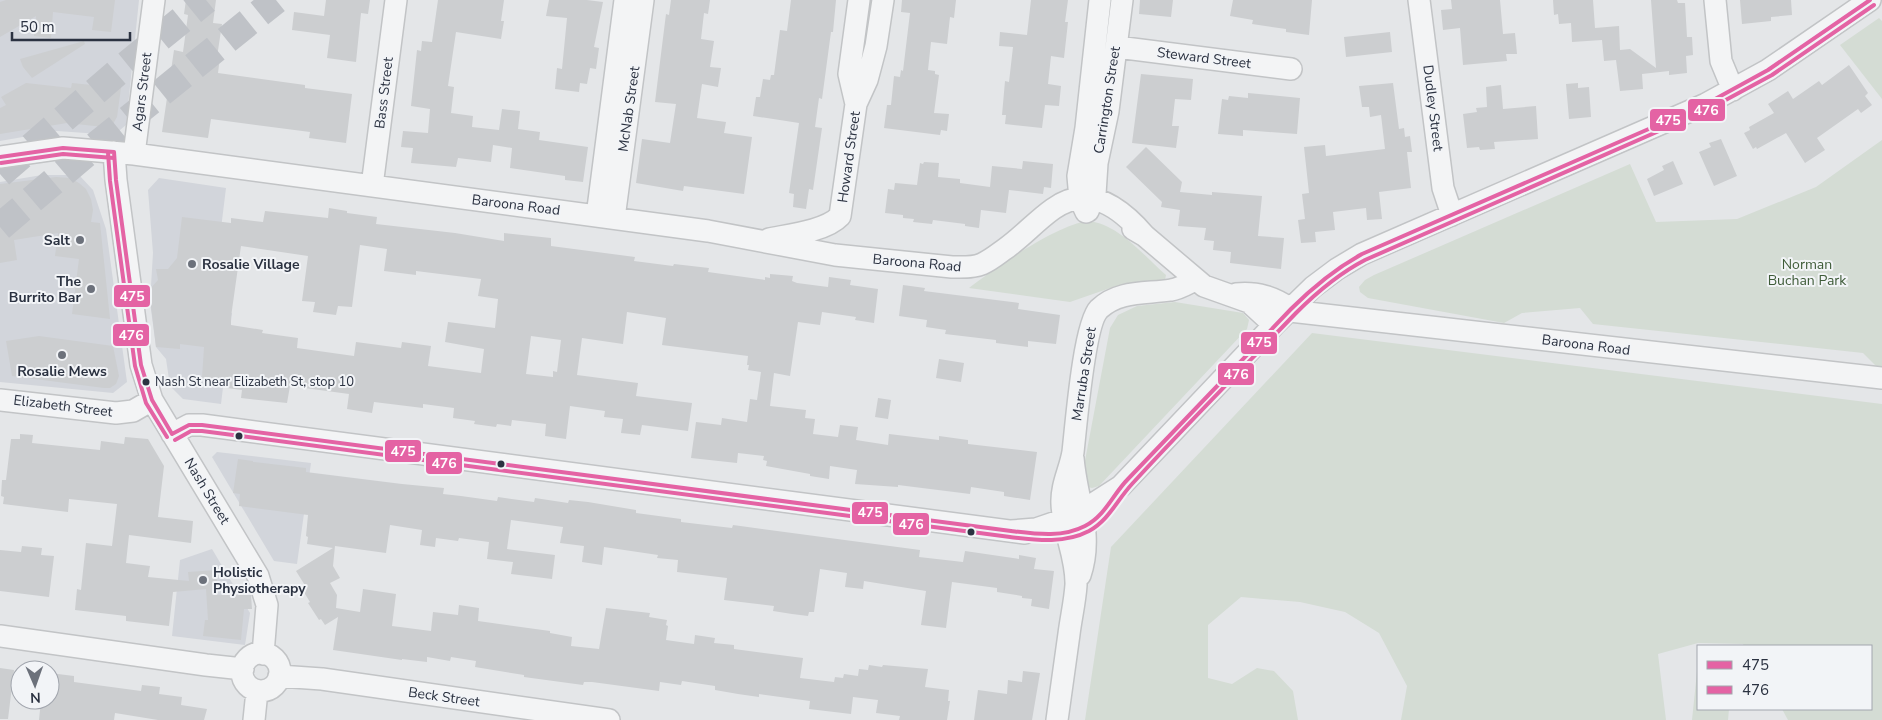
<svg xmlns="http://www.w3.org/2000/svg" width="1882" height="720" viewBox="0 0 1882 720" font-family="'Nunito Sans',sans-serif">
<rect width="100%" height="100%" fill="#e4e6e8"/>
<!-- built -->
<path fill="#d2d5db" d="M0,0H139L126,125L114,135L57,131L0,141Z
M42,175H79L93,190L106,229L127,382L113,393L0,382V182Z
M159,178L226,188L211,310L232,313L221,404L183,399L170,386L166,359L156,347L150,302L153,253L148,190Z
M217,452L311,463L297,564L274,561L212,457Z
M212,549L250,613L245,645L172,636L180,560Z"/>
<!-- green -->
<path fill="#d4dcd4" d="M1879,18L1882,21V99L1840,45Z
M1882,140V369H1879L1863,353L1593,324L1580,308L1522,313L1504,323L1368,298L1360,292L1359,287L1365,280L1374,275L1630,164L1656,222L1737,219L1816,187Z
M1088,221C1119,224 1144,256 1166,275L1165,280L1116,286L1070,302L969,288C995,268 1056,225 1088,221Z
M1175,302L1243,313L1249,320L1247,329L1099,486L1092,488L1088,487L1084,466L1110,328L1118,315L1137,306Z
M1312,333L1882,404V720H1788L1782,709H1871V646H1744L1743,644L1698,643L1658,654L1666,720H1401L1407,686L1379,633L1345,612L1300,602L1241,597L1208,625V678L1232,684L1257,668L1274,671L1293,691L1298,720H1085L1111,547Z
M1698,662V709H1729L1728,720H1692Z"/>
<!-- building -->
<path fill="#ccced0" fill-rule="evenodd" d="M6,0H115L111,32L92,30L94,17L53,12L51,38L34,36L36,16L0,37V2Z
M186,0H216L213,23L222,24L217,57H220L218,73L305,85V88L352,94L346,143L309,138L310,132L211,119L208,138L162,132L174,50L183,52L188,15L184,14Z
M326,0H370L368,14L361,13L356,62L327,58L330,35L292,30L294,12L324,16Z
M438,0H504L501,21H504L501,39L456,32L448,86L454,87L451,113L473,116L472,127L499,130L502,109L520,111L518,129L540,132L539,140L588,147L583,182L565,180V176L510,168L512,148L493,145L491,162L458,158L456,167L411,163L413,148L401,147L403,131L428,133L430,109L411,106L417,50L421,51L422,41L432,42Z
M549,0H587L603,2L594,47L599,48L596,69L590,68L587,84L580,83L579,92L555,89L557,68L562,69L567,18L546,16Z
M671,0H710L708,14L704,13L701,39L714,41L710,67L721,68L718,87L702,84L697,118L726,122L724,133L752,137L744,194L684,186L683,191L636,183L642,139L670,143L676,104L655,102L666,14L669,15Z
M791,0H836L833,32H831L822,99L819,98L815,127L822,128L813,190L809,189L806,209L793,207L794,194L789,193L799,123L753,116L756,97H760L763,79L770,80L771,75H774L780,30L787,31Z
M902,0H956L954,18L950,17L947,44L931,42L928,70L935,71V74L939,75L934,113L949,114L947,131L941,130L940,135L884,128L887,105H891L894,76L900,77L901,70L903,71L910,13L901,12Z
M1031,0H1068L1065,22H1068L1064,58L1051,56L1048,84L1061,86L1059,106L1045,105L1042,128L1005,124L1006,115H1002L1005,81L1009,82L1013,47L999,46L1000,32L1027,35Z
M1140,0H1173L1171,17L1139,14Z
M1233,0H1312L1309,35L1286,32V29L1252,24L1253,20L1230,16Z
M1451,0H1500L1503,34L1515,33L1517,54H1506L1507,61L1463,65L1460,28L1443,30L1441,10L1452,9Z
M1553,0H1593L1595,28L1619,26L1620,50L1630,49L1656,68L1651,0H1677L1678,3H1685L1687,37H1692L1693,55L1686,56L1687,73L1669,75V71L1642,74L1643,89L1620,91L1616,60L1604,61L1602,40L1572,42L1571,23L1559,24L1558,14L1554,15Z
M1740,0H1791L1792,15L1771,17V21L1742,24Z
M1390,32L1392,52L1346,57L1344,37Z
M84,41L85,44L32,78L23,67L20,59Z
M1849,65L1868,93L1865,96L1872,105L1861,113L1858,109L1817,138L1825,150L1805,163L1786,133L1757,149L1756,147L1753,149L1744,133L1750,130L1749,127L1774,113L1768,104L1788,91L1793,99L1819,81L1822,85Z
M1141,74L1193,79L1191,100L1175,99L1172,126H1179L1176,148L1132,143Z
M26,83L71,88L72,83L121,88L117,117L113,124L104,127L67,123L0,134V108L6,105L1,97Z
M1393,83L1399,129L1404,128L1405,137L1410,136L1412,152H1407L1411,188L1379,192L1382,219L1367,220L1366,208L1333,212L1335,230L1315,232L1316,242L1301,243L1298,220L1305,219L1302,194L1309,193L1304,147L1325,145L1326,156L1385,149L1381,115L1370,117L1369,107H1362L1359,86Z
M1578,83V88L1589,87L1591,117L1569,119L1566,84Z
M1501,85L1503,109L1536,106L1538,139L1494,142L1495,149L1480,150L1479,147L1467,148L1463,114L1477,112L1476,108L1487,107L1486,87Z
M1248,93L1300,98L1297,134L1243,130V136L1218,134L1222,99L1228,100L1229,96L1248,98Z
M1721,139L1737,176L1714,186L1699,152L1711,147L1709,143Z
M1146,147L1182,182L1180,192L1212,195V192L1262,196L1258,236L1284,238L1281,269L1230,263L1231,252L1213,250L1214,241L1204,240L1206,228L1178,226L1180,210L1161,207L1162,202L1126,167Z
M1023,161L1053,164L1051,188L1044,187L1043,194L1009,190L1006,213L981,210L979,228L965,226V224L933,220L932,224L913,222L914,219L903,218V215L885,213L888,189L894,190L895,183L917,185L920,163L923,164L924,162L939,163L938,177L960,179V183L990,187L992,166L1022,169Z
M1673,161L1683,184L1654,196L1647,179L1664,170L1662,166Z
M56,177L70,178L79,183L86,189L91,199L93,210L91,222L100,223L110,319L72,314L79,259L55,256L58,233L14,240L17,260L0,263V184Z
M329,208L347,211V213L377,217L376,224L455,233L504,241V233L551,238V246L635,257L634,261L673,266L674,264L709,268L708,272L765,280V277L770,278V274L793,276L792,281L797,283L828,287L829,277L851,280L850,285L878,289L874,323L855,320L856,317L822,312L820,325L798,322L790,376L774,373L770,406L806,410L805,418L815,419L813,434L838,437L840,425L858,427L856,440L888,445L889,434L939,440V436L968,440V444L1037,452L1030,500L1004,496V492L971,487L970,494L898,485V487L855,484L857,470L830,466L829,479L810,476V474L766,466L767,461L763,460L764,456L738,453L737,463L691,458L696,422L721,425L722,418L747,422L750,399L757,400L761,372L748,370L749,365H747L748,356L662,345L666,318L627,312L623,344L582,338L577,375L638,383L636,396L692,403L688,431L642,425L640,435L621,433L623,419L604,417L605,411L570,406L566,439L545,436L546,424L512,420L511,426L497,424L496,427L474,424L475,421L453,418L454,408L423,404V408L374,402L372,413L347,409L349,394L290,386L287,403L241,398L242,390L227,388L228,380L202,378L204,347L180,344V349L156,347L149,290L158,280L156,269H168L177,258L182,217L231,223V218L263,222L265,211L328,218ZM360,245L387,249L384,271L416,275V271L481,279L478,296L498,299L495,328L448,322L445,342L484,349L481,373L428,366L431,346L402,342L401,348L356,342L354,356L297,348L298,338L262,333L263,330L231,325V317L241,246L308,256L302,301L315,302L313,312L336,315L338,306L352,307ZM531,336L561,340L557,372L553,371V377L526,374Z
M903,285L925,288L924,291L1019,303L1018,309L1060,315L1056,344L1028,341V347L996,343V340L945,334L946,330L926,327L927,320L899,316Z
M39,336L113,346L119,376L116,384L110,388H104L12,376L6,341Z
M939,359L964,363L961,382L936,378Z
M878,398L891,400L888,419L875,417Z
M20,434L33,435L32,443L100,450L101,441L124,444L125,437L148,439L164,466L158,517L193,521L191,543L129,535L126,563L150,566L148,577L189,581L188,572L216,570L218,595H251L252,609H244L241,640L203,636L205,620H208L206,589L173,592L169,626L126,621V616L75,610L77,589L81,590L86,543L112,546L117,504L69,499L68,512L3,504L4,497L1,496L2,480H6L11,439H20Z
M238,459L253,461V462L306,468V472L402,484L444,488L443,494L461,496L497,501L498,497L534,502L535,498L568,503L569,500L588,502L636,510V513L681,519V522L732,528L733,525L920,550L919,557L963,562L965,551L1019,559V555L1036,558L1034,569L1054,571L1049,609L1031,606L1032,599L1022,598V596L997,592V588L952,582L946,628L921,625L926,591L864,581L863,589L845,587L847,573L820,569L814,612H809L808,616L792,614L773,611L774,606L724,600L727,578L677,572L678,560L657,558L658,555L604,547L602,565L582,562L584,546L560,543L563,527L511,520L507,549L555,555L552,579L511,574L513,562L487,559L489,542L459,538L458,541L436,538L435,547L420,545L422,530L390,525L386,553L335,546L333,566L340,578L330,583L337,595L336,608L360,612L363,589L396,594L392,626L431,631L433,612L458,615L459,605L479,608L478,621L550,631V633L572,637L571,646L599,649L606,608L650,613L649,617L667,620L666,625L668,626L666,640L694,644L695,635L715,638L714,643L734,645V649L803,658L800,678L834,682L835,677L843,678L844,674L858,676L859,669L868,670L869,665L882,667L883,665L928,669L925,687L949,690L948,701H950L947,720H899L900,716L876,713L878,700L853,697L851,714L809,709L810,701L759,694V697L738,694L715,690V686L682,681L681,685L660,682L659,691L592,682H584L583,685L524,677V675L475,667L476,661L451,657L450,661L427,657V662L402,659V660L333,650L338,617L325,625L321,619L319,620L308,603L310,602L302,589L306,587L296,571L333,548L307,544L308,537L306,536L308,515L239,506L240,494L233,493Z
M22,546L42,548L41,555L54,556L49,597L0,591V550L21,552Z
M0,668L14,670L8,719H0Z
M1023,671L1040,673L1032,720H974L978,690L1007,694L1008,680L1022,682Z
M50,673L74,676V682L141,691L142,685L160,687L159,694L182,697L181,705L207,709L204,720H158L115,713L114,720H39L41,700H50Z"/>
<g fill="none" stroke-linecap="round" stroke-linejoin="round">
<!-- highway-tunnel -->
<path stroke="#bfc2c7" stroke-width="28" stroke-dasharray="28 14" stroke-linecap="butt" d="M0,174L119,71L206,0
M0,227L89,151L276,0"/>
<defs>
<path id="minor" d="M1419,0L1443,188L1452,215
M1715,0L1721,61L1733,90
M1117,47L1291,69
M856,104L849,74L859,0
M114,152L116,180L141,365L152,400L258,576L267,605L263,654
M134,154L154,0
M0,157L63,148L134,154L708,231L835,255L952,267C962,267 973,268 982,264C991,260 998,254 1005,249C1022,237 1036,221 1053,209C1089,183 1121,208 1145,236
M372,186L396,0
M1088,211L1095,194L1097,163L1108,111L1122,0
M1086,212L1080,199L1078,176L1086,128L1100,0
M597,216L625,0
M614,218L643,0
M1133,229L1145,236L1204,286L1249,302L1274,325
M769,239C789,235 826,231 840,216L856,104L867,80L876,46L883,0
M1236,294C1258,292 1273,297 1291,309
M1290,311L1882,378
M0,400L116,413L133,411L152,400
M172,434L189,425H202L1025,533
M1073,458C1076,498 1094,534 1080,575
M1011,531L1036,529L1074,516L1121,486L1274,325L1313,287L1337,269L1362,254L1706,104L1768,70L1870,0
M0,636L206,665L243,669
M242 672a19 19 0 1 1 38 0a19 19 0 1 1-38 0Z
M279,676L322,679L609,720
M254,720L257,691
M1057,720C1061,691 1065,663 1069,634C1071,618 1075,601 1076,585C1077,557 1063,532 1062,504C1061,485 1070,470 1073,452C1076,426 1084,324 1099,309C1119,290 1146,294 1171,290C1179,289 1187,284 1195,280"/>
</defs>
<!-- minor casing -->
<use href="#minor" stroke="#c2c4c6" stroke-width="24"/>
<!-- minor -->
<use href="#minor" stroke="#f3f4f5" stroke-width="21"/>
<defs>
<path id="bus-1" d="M114,152L116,180L141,365L152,400L172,434
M0,157L63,148L114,152
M172,434L189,425H202L1011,531C1036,534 1062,538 1085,526C1106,515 1113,494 1128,479C1182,422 1237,366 1291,309C1313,287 1335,269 1362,254L1706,104L1768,70L1870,0"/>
<path id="bus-2" d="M108,152L110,181L135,366L146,403L167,437
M1,163L63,154L114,158
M175,440L191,431H202L1010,537C1036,540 1064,544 1089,531C1109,520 1117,500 1132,484C1185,426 1241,370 1296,313C1317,292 1338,274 1365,260L1709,109L1772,75L1874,5"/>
</defs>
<!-- bus-1 casing -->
<use href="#bus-1" stroke="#f2f4f7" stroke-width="8"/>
<!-- bus-2 casing -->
<use href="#bus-2" stroke="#f2f4f7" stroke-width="8"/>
<!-- bus-1 -->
<use href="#bus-1" stroke="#e463a4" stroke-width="4"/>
<!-- bus-2 -->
<use href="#bus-2" stroke="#e463a4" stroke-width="4"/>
</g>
<!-- markers -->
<g fill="#6c717b" stroke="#f2f4f7" stroke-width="2">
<circle cx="80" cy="240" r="5"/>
<circle cx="192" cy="264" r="5"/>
<circle cx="91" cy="289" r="5"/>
<circle cx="62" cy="355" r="5"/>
<circle cx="203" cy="580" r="5"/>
</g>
<g fill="#2b3241" stroke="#f2f4f7" stroke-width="2">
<circle cx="146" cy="382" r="4.5"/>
<circle cx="239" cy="436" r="4.5"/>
<circle cx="501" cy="464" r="4.5"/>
<circle cx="971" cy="532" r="4.5"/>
</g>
<g text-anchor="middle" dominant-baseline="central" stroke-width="4" stroke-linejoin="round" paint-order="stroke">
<!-- bus labels -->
<g font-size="13" fill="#2b3241" stroke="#f2f4f7" text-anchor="start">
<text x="155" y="382">Nash St near Elizabeth St, stop 10</text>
</g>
<!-- street labels -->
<g font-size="14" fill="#2b3241" stroke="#f2f4f7">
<text transform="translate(1204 58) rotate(7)">Steward Street</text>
<text transform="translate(142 92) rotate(-83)">Agars Street</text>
<text transform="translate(384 93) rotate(-83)">Bass Street</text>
<text transform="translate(1107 100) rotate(-81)">Carrington Street</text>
<text transform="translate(1433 108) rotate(83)">Dudley Street</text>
<text transform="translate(629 109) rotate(-82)">McNab Street</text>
<text transform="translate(849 157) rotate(-82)">Howard Street</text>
<text transform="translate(516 205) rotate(7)">Baroona Road</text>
<text transform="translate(917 263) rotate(5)">Baroona Road</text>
<text transform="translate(1586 345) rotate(7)">Baroona Road</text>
<text transform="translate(1084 374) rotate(-81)">Marruba Street</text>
<text transform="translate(63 406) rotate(7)">Elizabeth Street</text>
<text transform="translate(207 491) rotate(59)">Nash Street</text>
<text transform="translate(444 697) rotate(8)">Beck Street</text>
</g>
<!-- poi labels -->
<g font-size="14" font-weight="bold" fill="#2b3241" stroke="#f2f4f7" text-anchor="end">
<text x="70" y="240">Salt</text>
<text x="202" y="264" text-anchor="start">Rosalie Village</text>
<text x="81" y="281">The<tspan x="81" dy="16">Burrito Bar</tspan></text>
<text x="62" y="371" text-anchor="middle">Rosalie Mews</text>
<text x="213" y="572" text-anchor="start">Holistic<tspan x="213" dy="16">Physiotherapy</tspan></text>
</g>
<!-- park labels -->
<g font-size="14" fill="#3f5c39" stroke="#f2f4f7">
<text x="1807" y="264">Norman<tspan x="1807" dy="16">Buchan Park</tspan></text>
</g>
</g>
<g stroke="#f2f4f7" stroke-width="2">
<rect x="1687" y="98" width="39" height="24" rx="5" fill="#e463a4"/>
<rect x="1649" y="108" width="38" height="24" rx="5" fill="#e463a4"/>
<rect x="113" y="284" width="38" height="24" rx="5" fill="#e463a4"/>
<rect x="112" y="323" width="38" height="24" rx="5" fill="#e463a4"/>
<rect x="1240" y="331" width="38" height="24" rx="5" fill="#e463a4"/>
<rect x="1217" y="362" width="38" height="24" rx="5" fill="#e463a4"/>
<rect x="384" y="439" width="38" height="24" rx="5" fill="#e463a4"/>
<rect x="425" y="451" width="38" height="24" rx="5" fill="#e463a4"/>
<rect x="851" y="501" width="38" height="24" rx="5" fill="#e463a4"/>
<rect x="892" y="512" width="38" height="24" rx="5" fill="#e463a4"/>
</g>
<g font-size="14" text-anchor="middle" font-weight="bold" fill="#fff">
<text x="1706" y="115">476</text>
<text x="1668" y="125">475</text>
<text x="132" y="301">475</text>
<text x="131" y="340">476</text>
<text x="1259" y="347">475</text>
<text x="1236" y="379">476</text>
<text x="403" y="456">475</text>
<text x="444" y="468">476</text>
<text x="870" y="517">475</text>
<text x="911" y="529">476</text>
</g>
<!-- legend -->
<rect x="1697" y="645" width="175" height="65" fill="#f2f4f7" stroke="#a2a6ae"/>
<rect x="1707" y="661" width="25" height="8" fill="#e463a4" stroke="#a2a6ae"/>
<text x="1742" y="670" font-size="15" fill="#2b3241">475</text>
<rect x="1707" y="686" width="25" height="8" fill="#e463a4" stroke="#a2a6ae"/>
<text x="1742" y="695" font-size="15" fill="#2b3241">476</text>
<!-- north arrow -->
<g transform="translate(35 685) rotate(178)"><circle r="24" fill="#f2f4f7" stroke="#a2a6ae"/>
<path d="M0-4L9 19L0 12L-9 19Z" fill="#6c717b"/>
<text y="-8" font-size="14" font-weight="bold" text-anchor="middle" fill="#2b3241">N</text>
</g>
<!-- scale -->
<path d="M12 32v8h118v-8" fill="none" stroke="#2b3241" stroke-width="2.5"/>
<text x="20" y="32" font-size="15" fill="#2b3241" stroke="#f2f4f7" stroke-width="4" paint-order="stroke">50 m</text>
</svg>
